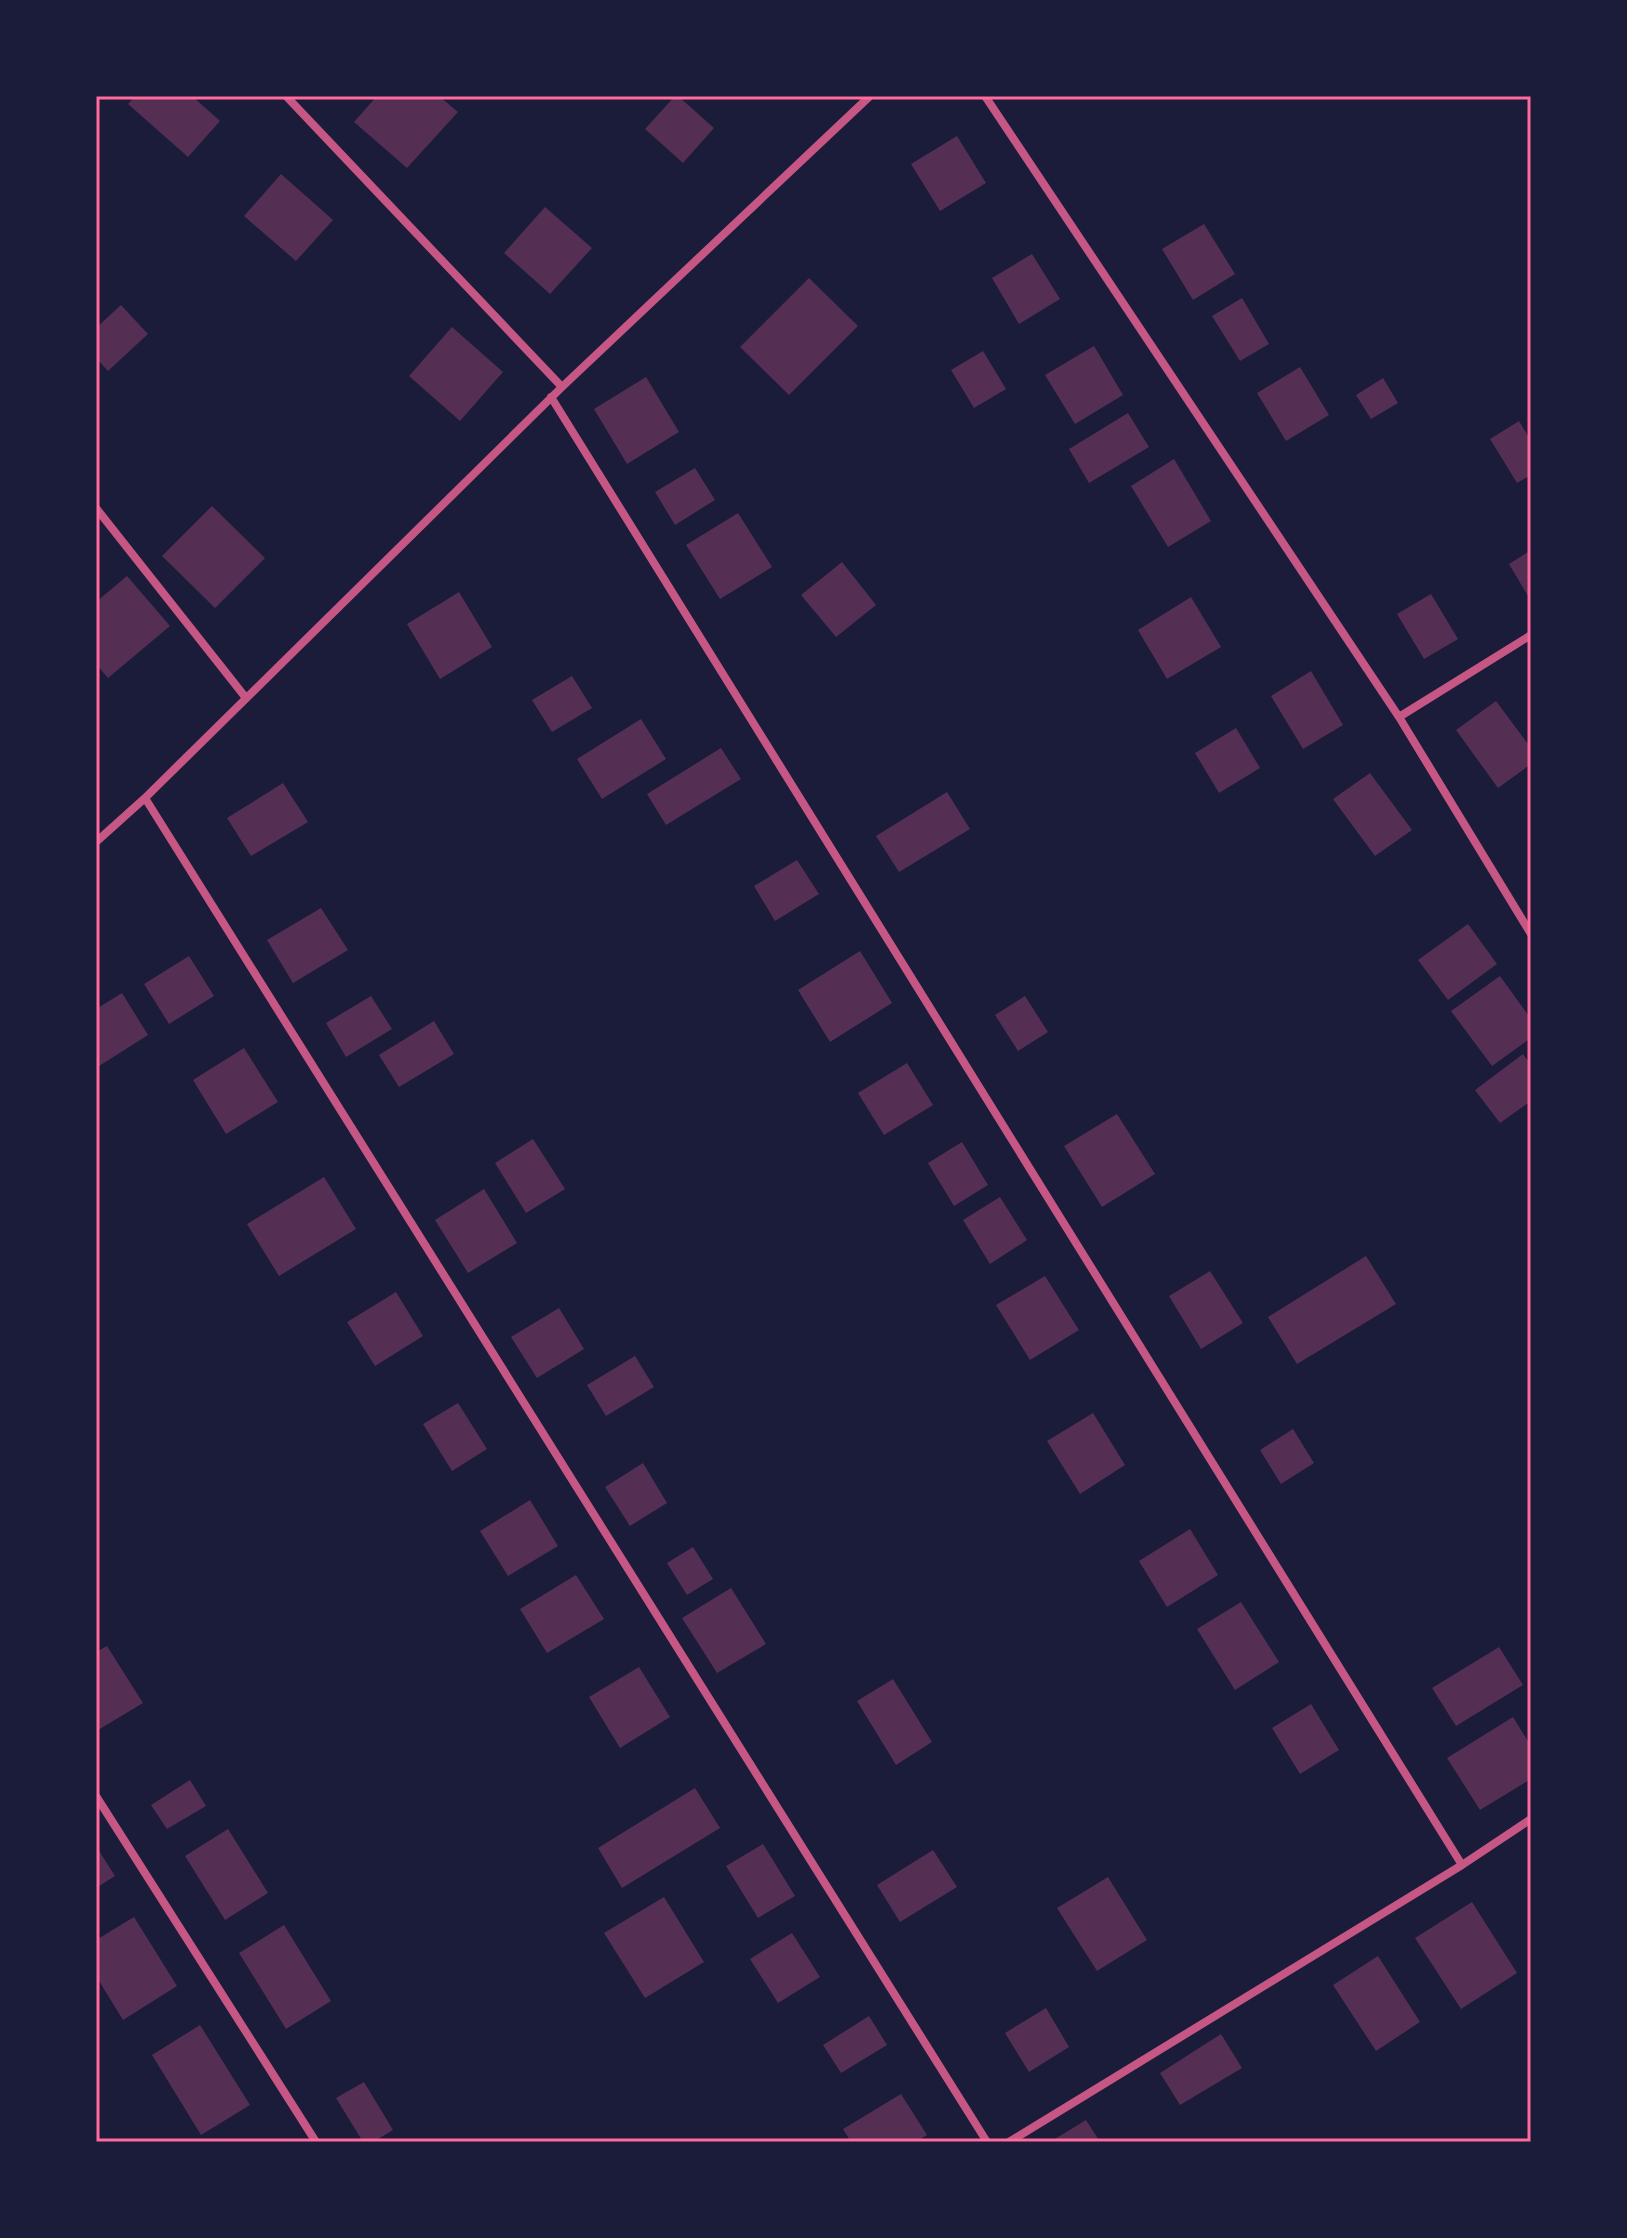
<svg xmlns="http://www.w3.org/2000/svg" width="1627" height="2238" viewBox="0 0 1627 2238" font-family="Ubuntu,sans-serif">
<rect width="100%" height="100%" fill="#1b1b3a"/>
<!-- building -->
<path fill="#542f53" d="M135,96H192L220,121L188,157L128,104Z
M377,96H439L458,112L407,168L354,122Z
M675,96H678L714,128L683,163L645,129Z
M957,136L986,183L940,211L911,164Z
M281,174L333,220L296,261L244,216Z
M545,207L592,248L550,294L504,253Z
M1204,224L1235,274L1193,300L1162,249Z
M1032,254L1060,299L1019,324L992,278Z
M809,278L858,326L789,395L740,347Z
M1242,298L1269,344L1240,361L1212,316Z
M121,305L148,334L108,371L96,358V328Z
M452,327L503,372L460,421L409,376Z
M1094,346L1123,395L1075,424L1045,375Z
M983,351L1006,389L974,408L951,370Z
M1300,367L1329,415L1286,441L1257,393Z
M646,377L679,432L627,464L594,409Z
M1383,378L1398,403L1371,419L1356,395Z
M1128,413L1149,447L1089,483L1069,449Z
M1519,421L1531,441V475L1517,483L1490,439Z
M1174,459L1211,521L1168,547L1131,486Z
M695,468L715,500L675,525L655,492Z
M212,506L265,558L215,608L162,556Z
M738,513L772,567L720,599L686,545Z
M1531,550V594L1528,596L1509,564Z
M842,562L876,605L836,637L801,595Z
M127,576L170,626L108,678L96,664V602Z
M459,592L492,647L440,679L407,624Z
M1431,594L1458,639L1424,659L1397,614Z
M1191,597L1221,647L1167,679L1138,630Z
M1311,671L1343,725L1303,749L1271,696Z
M572,676L592,708L552,732L532,700Z
M1496,701L1531,748V764L1498,788L1456,730Z
M641,719L666,759L602,799L577,759Z
M1236,728L1260,768L1219,793L1195,753Z
M721,748L741,779L666,825L647,794Z
M1370,773L1412,830L1375,856L1333,799Z
M283,783L308,822L251,856L227,818Z
M947,792L970,829L899,872L876,836Z
M797,860L819,894L775,921L754,886Z
M321,908L348,950L293,983L267,940Z
M1468,924L1497,964L1448,1000L1418,960Z
M860,951L892,1003L830,1042L798,990Z
M189,956L214,996L169,1024L144,984Z
M1500,976L1531,1019V1038L1492,1066L1451,1011Z
M122,993L148,1035L96,1068V1009Z
M371,996L392,1029L346,1057L326,1023Z
M1025,996L1048,1032L1018,1051L995,1015Z
M434,1021L454,1054L399,1087L379,1055Z
M244,1048L278,1102L226,1134L193,1080Z
M1523,1054L1531,1065V1101L1500,1123L1475,1090Z
M907,1063L933,1105L884,1135L858,1093Z
M1117,1114L1155,1174L1102,1207L1064,1146Z
M533,1139L565,1189L526,1213L495,1163Z
M962,1142L988,1185L954,1206L928,1163Z
M324,1177L356,1229L279,1276L247,1224Z
M484,1189L517,1243L468,1273L435,1220Z
M1000,1197L1027,1240L990,1264L963,1220Z
M1366,1256L1396,1304L1297,1364L1268,1317Z
M1210,1271L1243,1323L1201,1349L1169,1296Z
M1045,1276L1079,1330L1030,1360L996,1305Z
M396,1292L423,1336L375,1366L347,1322Z
M559,1308L584,1349L537,1378L511,1337Z
M635,1356L654,1387L606,1416L587,1385Z
M458,1403L487,1449L452,1471L423,1424Z
M1093,1413L1125,1465L1080,1494L1047,1441Z
M1293,1429L1314,1463L1281,1484L1260,1450Z
M643,1463L667,1503L630,1526L605,1487Z
M530,1500L558,1546L508,1576L480,1531Z
M1190,1529L1218,1575L1167,1607L1139,1561Z
M693,1547L713,1579L687,1595L667,1563Z
M576,1575L604,1619L547,1653L520,1609Z
M731,1588L766,1644L717,1673L682,1618Z
M1241,1602L1279,1662L1235,1690L1197,1629Z
M107,1646L143,1703L98,1730L96,1726V1652Z
M1499,1647L1523,1685L1456,1726L1432,1688Z
M639,1667L670,1717L620,1748L589,1697Z
M893,1679L932,1742L896,1765L857,1701Z
M1311,1704L1339,1750L1300,1774L1272,1728Z
M1513,1717L1531,1746V1779L1480,1810L1447,1758Z
M190,1780L206,1806L167,1829L151,1805Z
M695,1788L720,1828L622,1888L598,1848Z
M228,1829L268,1893L225,1920L185,1856Z
M763,1844L795,1896L758,1918L726,1866Z
M96,1846L115,1876L96,1888Z
M933,1850L957,1887L900,1922L877,1885Z
M1108,1877L1147,1940L1097,1971L1057,1908Z
M664,1897L704,1962L645,1998L604,1933Z
M1472,1902L1517,1973L1461,2009L1415,1938Z
M134,1917L177,1986L123,2020L96,1976V1940Z
M284,1925L331,2001L286,2029L239,1953Z
M792,1933L820,1977L778,2003L750,1959Z
M1378,1956L1420,2022L1376,2051L1333,1985Z
M1046,2008L1069,2047L1029,2072L1005,2033Z
M869,2016L887,2045L841,2073L823,2045Z
M200,2025L250,2105L201,2135L152,2055Z
M1221,2034L1242,2068L1180,2105L1160,2073Z
M364,2082L393,2130L373,2142H363L336,2098Z
M901,2094L927,2135L915,2142H851L843,2129Z
M1086,2120L1100,2142H1050Z"/>
<g fill="none" stroke-linecap="round" stroke-linejoin="round">
<!-- minor -->
<path stroke="#c65784" stroke-width="8" d="M286,96L562,387
M985,96L1399,717L1531,934
M551,397L1462,1865
M96,508L246,698
M1399,717L1531,635
M145,798L987,2142
M96,842L145,798L562,387L870,96
M96,1796L316,2142
M1009,2142L1462,1865L1531,1819"/>
</g>
<!-- border -->
<rect width="1627" height="2238" fill="none" stroke="#1b1b3a" stroke-width="196"/>
<rect x="98" y="98" width="1431" height="2042" fill="none" stroke="#ff6b9d" stroke-width="3"/>
</svg>
